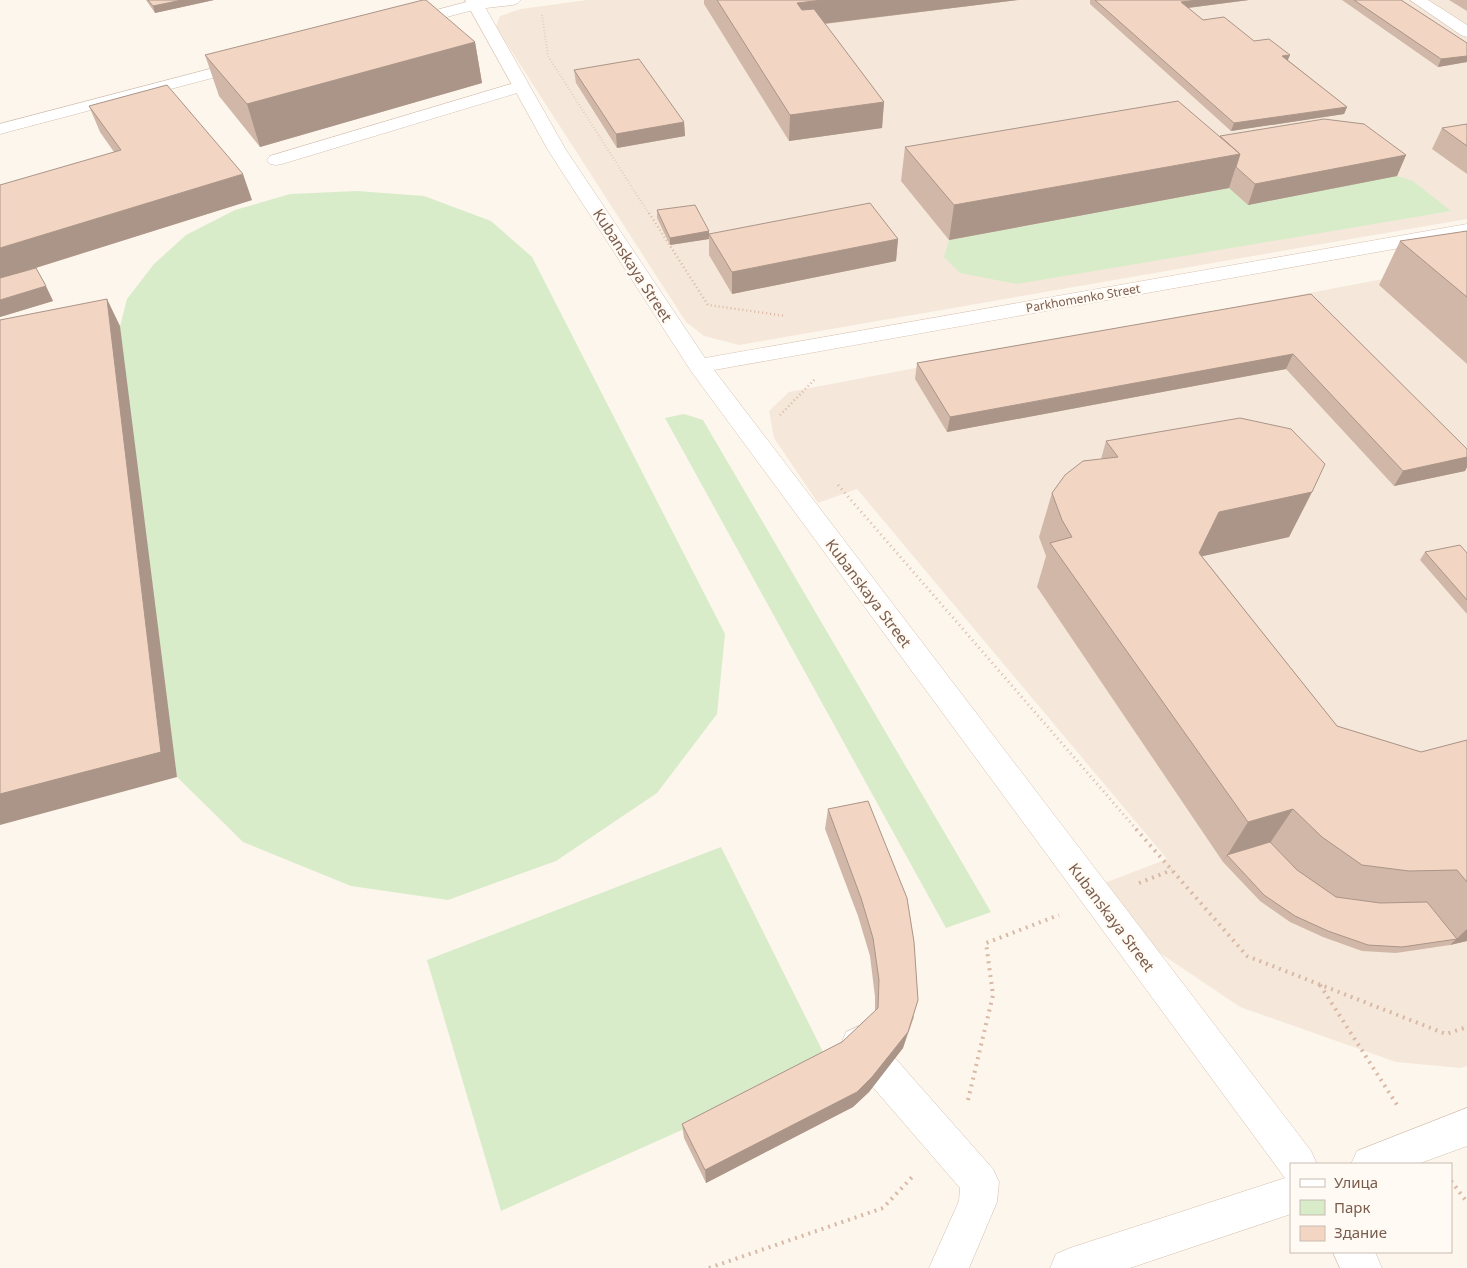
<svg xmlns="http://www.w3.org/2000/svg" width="1467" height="1268" viewBox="0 0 1467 1268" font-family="'Noto Sans',sans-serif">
<rect width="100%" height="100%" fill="#fdf6ec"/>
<!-- residential -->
<path fill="#f5e8da" d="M587,0H1467V219L739,345L704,336L686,322L496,27L500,16L521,9Z
M1467,263V1066L1460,1068L1396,1062L1240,1007L1157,951L1102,884L1167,859L857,489L818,503L774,438L769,411L789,392Z"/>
<!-- green -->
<path fill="#d8ecc9" d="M1397,176L1413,181L1451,211L1017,284L960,273L944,257L949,240L1229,188Z
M357,191L424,196L491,221L532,257L725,634L717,714L657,793L556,861L448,900L351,886L243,842L177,777L115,346L127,299L154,264L186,235L235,210L290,194Z
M684,414L703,420L991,912L946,928L665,418Z
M721,847L829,1064L501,1211L427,960Z"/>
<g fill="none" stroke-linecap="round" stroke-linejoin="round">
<defs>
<path id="lane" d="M1410,0H1428L1467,25V37L1461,35Z
M521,81L527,82L529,86L527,90L282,164L276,165L270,164L267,160L270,156Z
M859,1026L872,1032L993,1169L999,1182L997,1202L969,1268H929L959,1201L960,1188L846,1056L841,1044L846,1032Z"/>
<path id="street" d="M474,0H521L518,3L513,5L477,9L405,28L399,26L397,23L399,20Z
M248,59L254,61L256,64L254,67L0,134V124Z"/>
<path id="secondary" d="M465,0H481L566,150L705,358L1467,224V236L714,370L1311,1151L1317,1164H1291V1214L1130,1268H1050L1056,1254L1070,1248L1285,1178L691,371L548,150Z
M1467,1108V1146L1418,1164H1351L1357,1151Z
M1333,1252H1375L1382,1268H1340Z"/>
</defs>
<!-- lane casing -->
<use href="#lane" stroke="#d1beb0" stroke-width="1"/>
<!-- street casing -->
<use href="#street" stroke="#d1beb0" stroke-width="1"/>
<!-- secondary casing -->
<use href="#secondary" stroke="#d6c0b0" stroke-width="1"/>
<!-- path-far3 -->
<path stroke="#d9b8a5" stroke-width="2" stroke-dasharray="0.5 2.5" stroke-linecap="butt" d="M542,15L548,56L649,214"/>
<!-- path-far2 -->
<path stroke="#d9b8a5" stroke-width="2.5" stroke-dasharray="1 3" stroke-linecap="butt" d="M649,213L708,305L786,316
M780,415L816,378"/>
<!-- path-far1 -->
<path stroke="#d9b8a5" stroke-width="3" stroke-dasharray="1 4" stroke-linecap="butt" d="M838,485L1137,830"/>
<!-- path -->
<path stroke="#d9b8a5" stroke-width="4" stroke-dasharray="2 5" stroke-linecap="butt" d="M1136,829L1247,956L1446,1034L1467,1027
M1139,883L1172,870
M1320,985L1399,1108
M968,1100L993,995L986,943L1059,915
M1451,1181L1467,1202
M709,1268L883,1208L914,1175"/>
<!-- lane -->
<use href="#lane" fill="#fff" fill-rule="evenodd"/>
<!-- street -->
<use href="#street" fill="#fff" fill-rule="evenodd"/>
<!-- secondary -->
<use href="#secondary" fill="#fff" fill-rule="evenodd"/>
</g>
<!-- wall -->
<path fill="#d1b7a8" d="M146,0H214L155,13Z
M704,0H1019L825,24L884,102L882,128L789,141L704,4Z
M1090,0H1249L1188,8L1203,20L1254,41L1288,60L1347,107L1344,114L1231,131L1090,4Z
M1342,0H1401L1467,43V62L1438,67Z
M1449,0H1467V11Z
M475,42L482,83L260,147L219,96L205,55Z
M574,70L684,122L685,136L617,148L576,83Z
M89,106L252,200L36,268L53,301L0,317L114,152L100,132Z
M1467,124V174L1432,149L1442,128Z
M1220,136L1406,155L1397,176L1248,205L1229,188L949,240L901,181L905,147Z
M657,210L709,231V234L898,239L896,261L732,294L709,255V239L670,245L657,218Z
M1467,231V364L1379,285L1400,241Z
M1311,294L1467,449V467L1465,471L1394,486L1286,369L947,432L915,379L917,363Z
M1106,441L1312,492L1289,537L1202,556L1337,726L1421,752L1467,740V941L1450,945L1396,953L1362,951L1323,937L1290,922L1260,901L1223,862L1037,587L1046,556L1039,537L1052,493L1101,459Z
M1425,552L1467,553V614L1420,560Z
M828,809L914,1017L903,1048L869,1092L853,1107L706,1183L684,1138L682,1124L842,1042L875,1011V997L870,956L858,916L825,829Z"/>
<!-- shaded-wall -->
<path fill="#aa9588" d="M182,0H214L155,13L153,6Z
M823,0H1019L796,27L797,3Z
M1198,0H1249L1179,9L1181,2Z
M475,42L482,83L260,147L247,104Z
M1290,55L1287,62L1282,56Z
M1467,56V62L1438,67L1441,59Z
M884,102L882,128L789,141L790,115Z
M1347,107L1344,114L1231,131L1234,123Z
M684,122L685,136L617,148L616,134Z
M1240,154L1229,188L949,240L954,205Z
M1406,155L1397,176L1248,205L1255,184Z
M243,174L252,200L0,279V248Z
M709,231V239L670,245V238Z
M898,239L896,261L732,294V272Z
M46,286L53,301L0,317V300Z
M107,299L120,326L177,777L0,825V794Z
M1293,354L1286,369L947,432L950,417Z
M1467,457V467L1465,471L1394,486L1403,471Z
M1312,492L1289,537L1199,557V553L1219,512Z
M1293,809L1266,849L1227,855L1223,862L1248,822Z
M1467,929V941L1450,945Z
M918,1000L903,1048L869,1092L853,1107L706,1183L705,1170Z"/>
<!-- building -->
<path fill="#f3d5c3" stroke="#aa9588" d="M148,0H182L153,6Z
M423,0H426L475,42L247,104L205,55Z
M717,0H823L797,3L802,10L814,9L884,102L790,115Z
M1095,0H1198L1181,2L1203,20L1224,17L1254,41L1269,39L1290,55L1282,56L1347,107L1234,123Z
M1354,0H1401L1467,43V56L1441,59Z
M639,59L684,122L616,134L574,70Z
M167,85L243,174L0,248V185L121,150L89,106Z
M1178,101L1240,154L954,205L905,147Z
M1324,119L1364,124L1406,155L1255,184L1236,167L1240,154L1220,136Z
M1467,124V146L1442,128Z
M870,203L898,239L732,272L709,234Z
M695,205L709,231L670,238L657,210Z
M1467,231V297L1400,241Z
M36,268L46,286L0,300V278Z
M1311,294L1467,449V457L1403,471L1293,354L950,417L917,363Z
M107,299L161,752L0,794V320Z
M1240,418L1291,429L1325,464L1312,492L1219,512L1199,553L1337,726L1421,752L1467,740V882L1457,870L1409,871L1362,865L1322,837L1293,809L1248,822L1050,543L1072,537L1062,520L1052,493L1065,475L1083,461L1118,457L1106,441Z
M1460,545L1467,553V600L1425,552Z
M868,801L907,898L914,942L918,1000L908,1032L872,1077L857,1092L705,1170L682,1124L842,1042L878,1008L879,980L873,938L861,898L828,809Z
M1270,842L1297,870L1336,897L1380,903L1427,902L1457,939L1402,947L1368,945L1328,931L1295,916L1264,895L1227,855Z"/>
<g text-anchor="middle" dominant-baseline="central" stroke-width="4.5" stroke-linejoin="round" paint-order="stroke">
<!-- far-street labels -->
<g font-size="12" fill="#7a5c4d" stroke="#fffaf3">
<text transform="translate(1083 298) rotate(-10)">Parkhomenko Street</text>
</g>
<!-- street labels -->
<g font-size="15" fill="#7a5c4d" stroke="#fffaf3">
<text transform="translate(633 265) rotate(57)">Kubanskaya Street</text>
<text transform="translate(869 593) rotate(53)">Kubanskaya Street</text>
<text transform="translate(1112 917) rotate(53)">Kubanskaya Street</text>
</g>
</g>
<!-- legend -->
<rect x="1290" y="1163" width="162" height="90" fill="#fffaf3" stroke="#cabbb1"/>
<rect x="1300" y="1179" width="25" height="8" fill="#ffffff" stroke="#cabbb1"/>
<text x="1334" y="1188" font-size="15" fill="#7a5c4d">Улица</text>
<rect x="1300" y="1200" width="25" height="15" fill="#d8ecc9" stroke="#cabbb1"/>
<text x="1334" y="1213" font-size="15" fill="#7a5c4d">Парк</text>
<rect x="1300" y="1226" width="25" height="15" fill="#f3d5c3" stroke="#cabbb1"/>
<text x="1334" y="1238" font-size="15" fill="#7a5c4d">Здание</text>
</svg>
